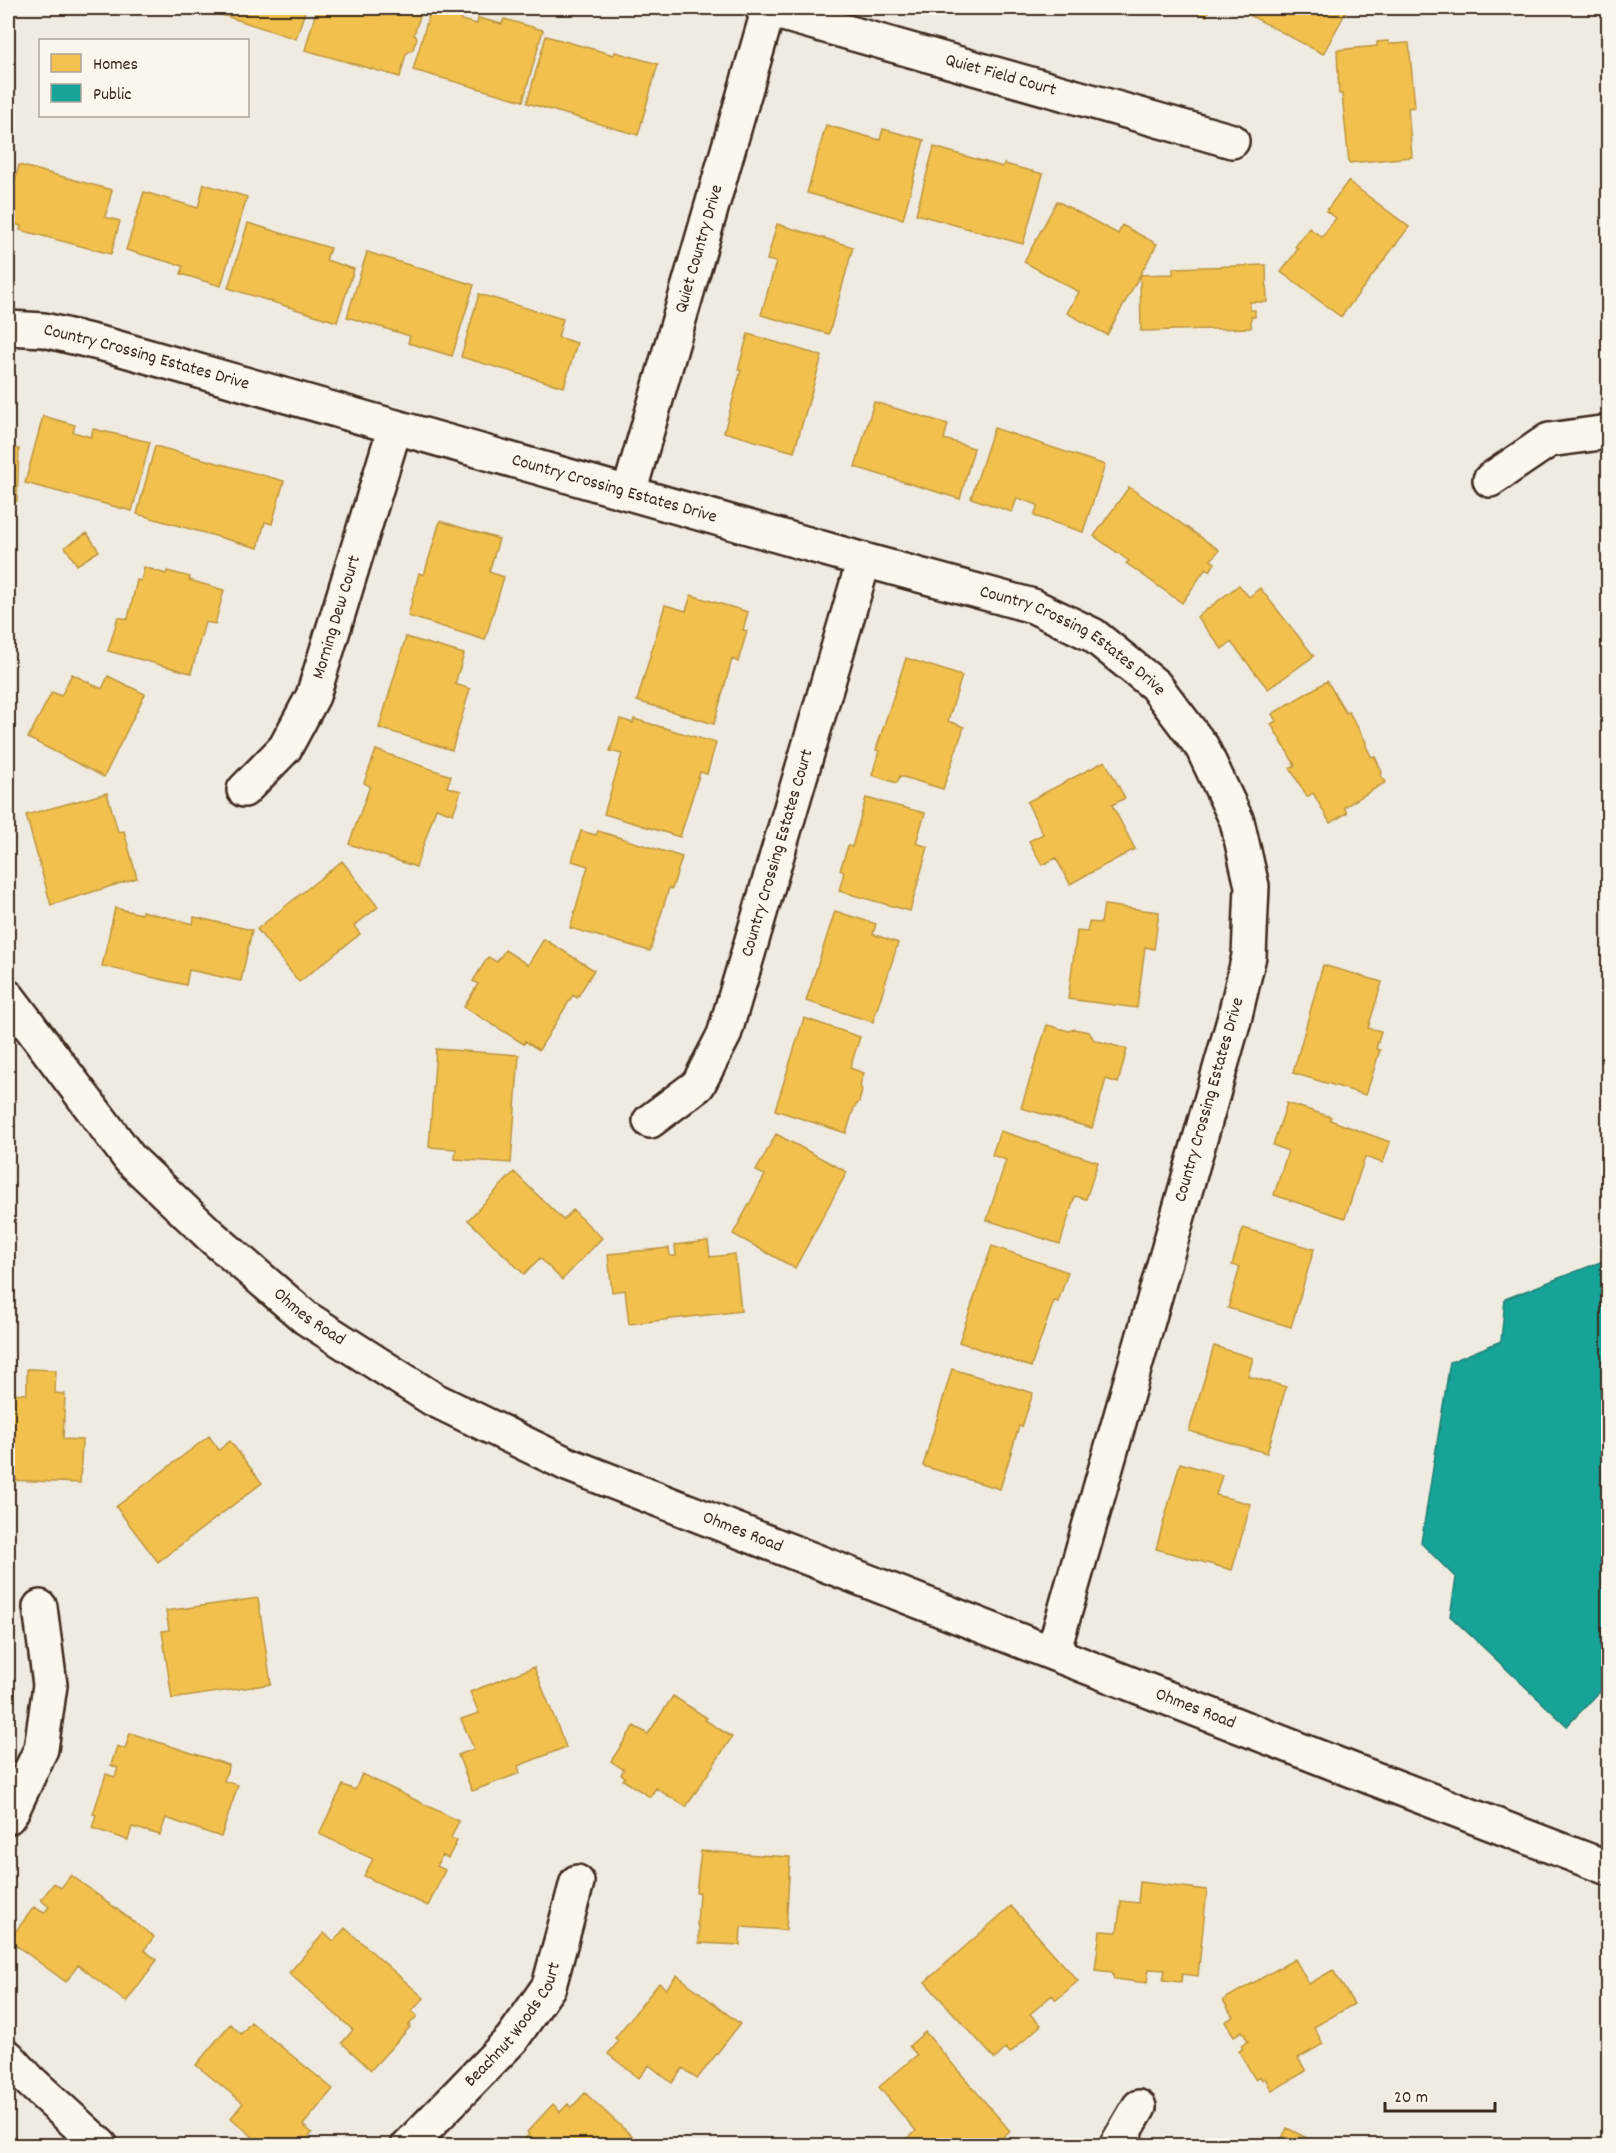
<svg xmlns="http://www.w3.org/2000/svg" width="1616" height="2153" viewBox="0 0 1616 2153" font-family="Dekko,sans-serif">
<rect width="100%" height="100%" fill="#f0ebe0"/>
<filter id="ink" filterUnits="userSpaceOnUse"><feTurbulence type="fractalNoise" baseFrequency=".0167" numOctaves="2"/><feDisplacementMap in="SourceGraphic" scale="12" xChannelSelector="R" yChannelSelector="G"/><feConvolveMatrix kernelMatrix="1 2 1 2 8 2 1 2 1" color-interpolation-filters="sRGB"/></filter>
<g filter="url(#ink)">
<!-- homes -->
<path fill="#f2c14e" stroke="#bb9440" stroke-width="1.5" d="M201,8H306L296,39Z
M317,8H423L414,34L417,38L413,49L406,54L400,77L305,50Z
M431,8H442L463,14L461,20L477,24L478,18L502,24L504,19L543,30L523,101L413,70Z
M1175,8H1209L1207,16Z
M1236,8H1348L1323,54Z
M546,36L614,55L615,52L658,64L638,135L527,103Z
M1388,41L1389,44L1409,43L1415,107L1408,108L1412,157L1349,163L1342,94H1339L1337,50L1377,46V42Z
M826,125L880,140L883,129L924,140L903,219L807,193Z
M934,147L1003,167L1004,164L1043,174L1023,244L916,214Z
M19,165L112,190L105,217L120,221L111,254L20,230L21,226L8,222V209Z
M1348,181L1409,227L1341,317L1281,272L1298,249L1295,247L1309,228L1322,237L1336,218L1326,211Z
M204,184L247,197L221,286L181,274L183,266L126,250L144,192L198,208Z
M1057,201L1118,234L1122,225L1157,244L1107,335L1067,313L1079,292L1024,262Z
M248,223L330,248L326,260L354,269L337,322L228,288Z
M777,224L853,247L829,334L761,315L776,262L767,260Z
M367,252L474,285L452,356L408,343L410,336L347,317Z
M1266,265L1267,302H1250V310H1255V317H1251V328L1141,331L1140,275L1173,274V268Z
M479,294L563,319L558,337L577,343L564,387L461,357Z
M748,334L822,356L794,452L724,432L741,370H738Z
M874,402L948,424L944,439L974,448L960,499L855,467Z
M43,416L75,425L73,432L91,437L93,429L150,442L132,511L25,483Z
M994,428L1105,465L1083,532L1034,516L1038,505L1017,498L1012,512L971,498Z
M155,446L284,481L272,524L265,522L258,548L137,514Z
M8,449H19L17,501H8Z
M1129,487L1219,550L1211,560L1215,563L1210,571L1206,568L1182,603L1126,563L1129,561L1094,536Z
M440,521L499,539L489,572L504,577L485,640L408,616L419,573L424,575Z
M87,533L99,551L77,565L65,547Z
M144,567L166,574L167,571L190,577L189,580L224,590L215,624L205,622L191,673L108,651L118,617L128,619L137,580L141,581Z
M1239,585L1249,597L1260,588L1314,656L1268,689L1231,642L1222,649L1197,617Z
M691,595L748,612L743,630L747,631L738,662L732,659L714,724L637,701L665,605L686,611Z
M406,637L464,654L455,684L470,689L452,750L379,728Z
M906,658L962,676L948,721L964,727L943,789L900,776L897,783L872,775L879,751L876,750Z
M72,674L102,689L108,676L145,694L104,777L28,738L52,692L61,696Z
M1327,681L1346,713L1349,712L1366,742V746L1371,756L1375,757L1382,772L1381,776L1386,782L1344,807L1347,813L1330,823L1313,793L1307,797L1290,768L1295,765L1271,724L1276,721L1272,714Z
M620,719L633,723L634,719L716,743L707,774L700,772L680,837L604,814L622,754L610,751Z
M376,750L451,776L447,787L461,791L453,814L436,808L416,867L349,844L370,786L364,783Z
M1105,761L1125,798L1112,805L1135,849L1070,884L1056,858L1042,865L1029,841L1043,834L1027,802Z
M107,793L118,832L124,831L137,878L51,905L26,815Z
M866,798L925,813L916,843L928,847L910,911L839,891L844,872L840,870L848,846L852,847Z
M581,831L596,835L598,831L682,857L672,889L669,888L650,951L570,928L588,866L572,861Z
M342,861L378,907L354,926L360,934L299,982L257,929Z
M1104,905L1159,912L1154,949L1145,947L1137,1008L1068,999L1077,931L1087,932L1089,922L1101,923Z
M115,908L142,914V911L193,924L194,917L252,930L241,981L189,970L186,985L102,966Z
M835,911L876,924L873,934L898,943L873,1022L806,1001Z
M544,939L594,970L577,998L573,995L539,1050L525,1041L524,1044L464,1007L478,984L473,981L488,957L497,962L505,950L528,965Z
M1323,965L1382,982L1368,1028L1381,1031L1376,1049L1380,1050L1366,1095L1293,1073Z
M804,1018L860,1037L850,1068L864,1073L860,1085L862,1091L859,1102L854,1108L846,1133L775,1110Z
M1047,1025L1069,1031L1074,1029L1089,1032L1094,1040L1127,1049L1118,1083L1106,1079L1092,1128L1021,1108Z
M436,1049L519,1055L511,1163L455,1159L456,1149L429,1147Z
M1287,1103L1331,1117L1330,1120L1390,1142L1383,1163L1365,1157L1345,1218L1274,1195L1288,1151L1273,1145Z
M1000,1131L1098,1162L1086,1199L1075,1196L1060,1244L987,1220L1006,1160L992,1155Z
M776,1134L847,1172L795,1268L733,1234L765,1175L756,1171Z
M514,1172L563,1220L573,1210L602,1238L562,1280L540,1258L524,1274L468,1220Z
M1243,1228L1314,1249L1291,1327L1228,1308L1240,1267L1232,1265Z
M708,1241L710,1257L735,1254L741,1311L629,1324L625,1290L612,1292L608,1254L669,1248L670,1256H676L675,1245Z
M992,1246L1068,1272L1058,1302L1054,1301L1031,1367L959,1342Z
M1214,1346L1253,1358L1248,1376L1286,1387L1267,1453L1189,1431Z
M27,1369L56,1370L55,1393L65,1394L63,1439L82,1440L80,1483L8,1480V1393L27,1394Z
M952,1369L1033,1393L1022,1427L1019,1426L1000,1489L923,1466Z
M209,1436L219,1450L230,1441L262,1483L158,1562L116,1507Z
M1180,1463L1222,1475L1216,1495L1251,1504L1232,1570L1156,1549Z
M258,1598L271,1684L172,1699L162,1631L169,1630L166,1611Z
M534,1667L566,1747L518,1766L520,1773L472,1791L458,1755L474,1749L461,1719L479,1713L470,1692Z
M673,1696L707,1718L705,1720L732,1737L686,1807L656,1788L650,1797L623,1780L625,1777L621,1774L624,1770L611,1761L634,1726L648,1734Z
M130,1733L229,1765L224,1781L238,1785L221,1837L166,1818L160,1835L132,1827L128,1840L92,1828L96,1815L93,1814L106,1774L115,1777L118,1768L111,1765L117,1746L125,1749Z
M362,1774L459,1821L451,1838L457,1841L448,1858L442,1855L437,1866L445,1870L428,1906L364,1876L373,1859L319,1834L343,1785L355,1790Z
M701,1851L790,1857L786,1930L741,1927L740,1945L699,1943V1926L697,1925L699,1892H696Z
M71,1875L154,1937L144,1950L157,1960L126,2002L78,1965L66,1982L9,1940L34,1907L44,1913L49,1907L41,1900L54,1883L61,1888Z
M1140,1882L1207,1890L1198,1976L1182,1974L1181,1982L1163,1980L1165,1970L1149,1969L1147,1983L1114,1979L1112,1972L1095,1970L1100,1931L1117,1932L1121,1901L1138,1903Z
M1011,1906L1078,1981L1056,2000L1052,1995L1030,2014L1041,2025L1010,2053L1006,2048L995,2059L925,1982Z
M345,1928L424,1998L412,2011L417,2016L408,2026L410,2027L371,2070L342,2043L353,2030L289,1973L324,1933L334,1941Z
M1295,1959L1309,1984L1333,1970L1354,2004L1314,2027L1323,2044L1298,2058L1306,2071L1272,2091L1265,2078L1262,2080L1260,2076L1255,2079L1239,2051L1243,2049L1241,2046L1248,2041L1242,2031L1234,2036L1225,2022L1233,2017L1223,2000Z
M677,1975L740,2024L697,2079L683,2068L672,2083L649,2065L639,2078L608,2054L619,2041L615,2038L659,1983L666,1989Z
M251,2022L333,2089L303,2125L312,2133L301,2146H246L253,2137L231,2118L243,2103L196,2065L230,2024L241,2034Z
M925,2032L1010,2131L997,2142L1000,2146H906L903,2142L916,2131L879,2087L917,2055L909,2046Z
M585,2093L635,2139L629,2146H519L529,2134L527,2132L553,2104L560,2112L568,2104L571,2108Z
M1287,2128L1322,2146H1278Z"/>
<!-- public -->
<path fill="#17a398" stroke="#227f73" stroke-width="1.5" d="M1608,1259V1683L1567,1726L1450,1616L1456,1578L1421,1543L1450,1362L1501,1341L1505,1299Z"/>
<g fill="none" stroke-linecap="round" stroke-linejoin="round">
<defs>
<g id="minor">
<path id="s1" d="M762,8L1232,141"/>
<path id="s2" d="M8,328L44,330L111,346L864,560L1033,606L1093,635L1155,685L1202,747L1237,821L1252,886L1249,956L1234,1020L1053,1653"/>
<path d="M1490,480L1549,440L1608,432"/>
<path id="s3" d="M629,493L769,8"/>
<path id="s4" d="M244,790L285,748L313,696L395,427"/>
<path id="s5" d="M650,1121L698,1085L724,1035L864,560"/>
<path d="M8,1817L12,1811L41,1749L50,1685L40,1607"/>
<path d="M8,2057L30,2081L101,2146"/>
<path id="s6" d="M408,2146L512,2039L549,1986L577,1882"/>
<path d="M1116,2146L1139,2107"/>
</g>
<g id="secondary">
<path id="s7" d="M8,997L130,1159L211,1236L306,1318L433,1399L567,1464L1344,1767L1608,1868"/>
</g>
</defs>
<!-- minor casing -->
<use href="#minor" stroke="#3b2a1e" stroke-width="38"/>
<!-- secondary casing -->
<use href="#secondary" stroke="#3b2a1e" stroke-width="38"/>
<!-- minor -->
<use href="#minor" stroke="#fbf7ec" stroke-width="33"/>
<!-- secondary -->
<use href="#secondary" stroke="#fbf7ec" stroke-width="33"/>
</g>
</g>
<g text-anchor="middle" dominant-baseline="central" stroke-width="6" stroke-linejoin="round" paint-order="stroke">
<!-- street labels -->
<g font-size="18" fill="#3b2a1e" stroke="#fbf7ec">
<text stroke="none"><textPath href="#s1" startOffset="248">Quiet Field Court</textPath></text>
<text stroke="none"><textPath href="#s3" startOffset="254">Quiet Country Drive</textPath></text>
<text stroke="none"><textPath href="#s2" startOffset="142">Country Crossing Estates Drive</textPath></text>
<text stroke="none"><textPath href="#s2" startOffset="628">Country Crossing Estates Drive</textPath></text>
<text stroke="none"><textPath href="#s4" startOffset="200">Morning Dew Court</textPath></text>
<text stroke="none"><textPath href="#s2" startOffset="1114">Country Crossing Estates Drive</textPath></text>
<text stroke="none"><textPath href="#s5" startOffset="306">Country Crossing Estates Court</textPath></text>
<text transform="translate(1210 1100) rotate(-74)">Country Crossing Estates Drive</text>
<text stroke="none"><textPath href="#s7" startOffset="442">Ohmes Road</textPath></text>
<text stroke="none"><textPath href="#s7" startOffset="928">Ohmes Road</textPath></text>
<text stroke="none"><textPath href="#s7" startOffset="1414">Ohmes Road</textPath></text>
<text stroke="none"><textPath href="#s6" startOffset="162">Beachnut Woods Court</textPath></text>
</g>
</g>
<!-- margin -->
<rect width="1616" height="2153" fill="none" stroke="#fbf7ec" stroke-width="30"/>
<rect x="15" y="15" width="1586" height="2123" fill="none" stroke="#3b2a1e" stroke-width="2" filter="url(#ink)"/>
<!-- legend -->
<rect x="39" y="39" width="210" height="78" fill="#fbf7ec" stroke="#aea59a" stroke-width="1.5"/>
<rect x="51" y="54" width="30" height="18" fill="#f2c14e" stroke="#aea59a" stroke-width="1.5"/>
<text x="93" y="69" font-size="18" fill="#3b2a1e">Homes</text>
<rect x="51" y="84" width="30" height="18" fill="#17a398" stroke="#aea59a" stroke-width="1.5"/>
<text x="93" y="99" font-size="18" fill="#3b2a1e">Public</text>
<!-- scale -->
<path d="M1385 2102v9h110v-9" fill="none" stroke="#3b2a1e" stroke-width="3"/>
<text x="1394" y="2102" font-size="18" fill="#3b2a1e" stroke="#fbf7ec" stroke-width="4.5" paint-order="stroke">20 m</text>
</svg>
